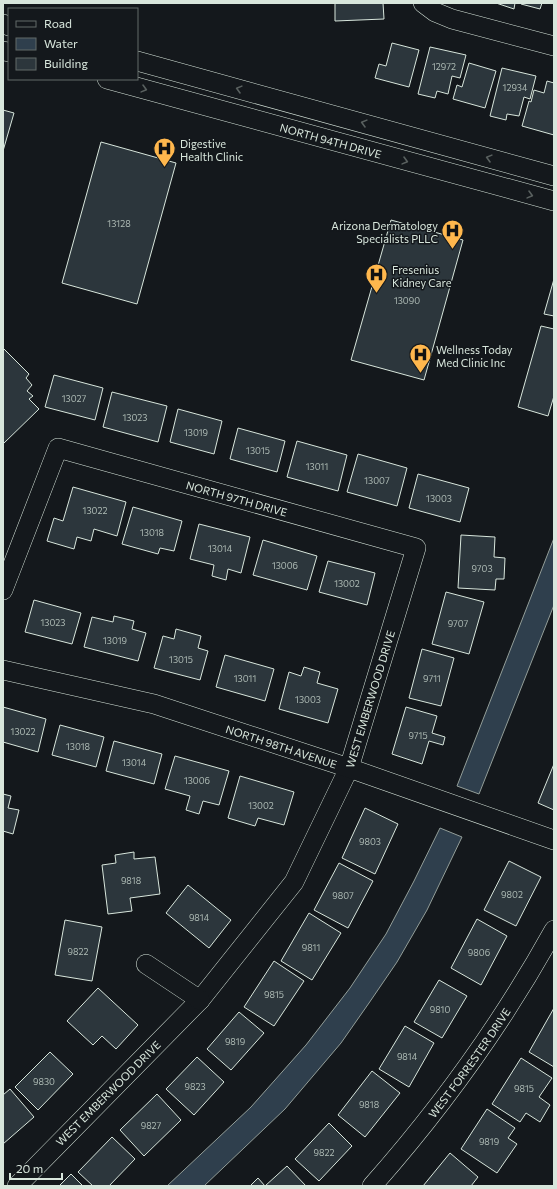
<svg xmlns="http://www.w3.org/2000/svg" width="557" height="1189" viewBox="0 0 557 1189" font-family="Commissioner,sans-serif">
<rect width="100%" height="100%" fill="#14181c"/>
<!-- water -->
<path fill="#2f3f4d" stroke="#939e99" d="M554,538V605L479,794L457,786Z
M440,828L462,837L427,910L397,962L369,1003L341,1043L285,1109L204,1186H167L251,1107L306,1045L350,988L386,934L414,881Z"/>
<!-- building -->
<path fill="#2c363c" stroke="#d8e6dc" d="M335,3H383L384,19L335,21Z
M496,3H515L514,9Z
M522,3H542L540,9L521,4Z
M392,43L419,50L409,87L375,78L379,64L386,66Z
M430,47L466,55L460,78L452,76L448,94L437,91L435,98L418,94Z
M469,63L496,71L485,108L453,99L457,85L462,87Z
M502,68L536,76L530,99L524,97L519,116L507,114L506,120L490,116Z
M547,81L554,83V135L522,126L529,101L531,102L534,90L544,93Z
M3,110L14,113L3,151Z
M101,142L176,163L137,304L62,283Z
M391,220L463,240L424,380L351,360Z
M554,279V316L544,314Z
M541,326L554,329V396L548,416L518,407Z
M3,348L29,374L26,378L32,385L27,391L33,396L29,399L39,409L3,444Z
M54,375L103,388L95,420L45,407Z
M112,392L167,406L158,442L103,427Z
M178,409L222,421L214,454L170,442Z
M238,428L285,441L277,472L230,459Z
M297,441L347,455L338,491L287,477Z
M358,454L407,468L397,506L347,492Z
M418,474L469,488L460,522L409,508Z
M73,487L126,502L117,536L94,529L91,541L77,537L74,549L47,541L54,518L63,521Z
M133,507L182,521L174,551L160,548L158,554L122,544Z
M199,524L250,537L241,573L228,569L226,580L212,576L214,565L190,559Z
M461,535L495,537L494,557L505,558L504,579H496L495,590L458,588Z
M263,540L317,556L307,590L253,575Z
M328,561L375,573L367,605L319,592Z
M446,592L484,602L469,654L432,644Z
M34,600L81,613L72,644L25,632Z
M114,616L134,621L132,629L146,633L138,661L84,647L92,617L113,622Z
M176,629L201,636L198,648L208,651L200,680L154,668L163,636L174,639Z
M422,649L454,658L441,706L409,698Z
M225,655L274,669L265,701L216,687Z
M304,667L320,672L317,683L338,689L328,723L279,709L289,672L301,676Z
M3,707L46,719L38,752L3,742Z
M406,707L437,716L432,733L445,737L443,745L429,741L422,764L392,754Z
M60,725L104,737L96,767L52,755Z
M114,741L162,754L154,784L106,771Z
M175,756L229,771L219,805L203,801L199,814L186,810L190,796L165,789Z
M554,764V810L538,803Z
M240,776L294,792L284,825L258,818L255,826L228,818Z
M3,794L11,796L8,808L19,810L13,834L3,831Z
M365,808L398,824L375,874L342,858Z
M134,852V859L155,857L160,894L130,898L132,911L108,914L102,865L116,863L115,855Z
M509,861L541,877L516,926L484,910Z
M339,863L373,881L348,928L314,910Z
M188,885L231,920L209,948L166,913Z
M309,913L341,933L312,980L281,961Z
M477,919L507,936L481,985L451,968Z
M65,920L102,927L92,981L55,975Z
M274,961L304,981L274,1026L244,1007Z
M439,980L467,996L442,1038L414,1022Z
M98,988L138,1025L116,1049L102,1036L93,1045L67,1021Z
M554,1008V1067L529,1052Z
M239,1012L264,1033L231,1070L207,1049Z
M405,1026L434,1043L409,1087L379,1069Z
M50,1052L73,1074L38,1110L15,1087Z
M197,1057L224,1082L194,1115L166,1089Z
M521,1058L552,1078L539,1097L550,1105L540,1122L526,1113L520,1122L492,1104Z
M372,1071L400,1093L365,1137L338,1115Z
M10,1089L34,1117L3,1144V1095Z
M157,1094L181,1120L144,1156L120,1130Z
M487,1109L515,1128L508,1138L517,1144L497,1173L461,1149Z
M329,1123L352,1146L319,1181L295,1159Z
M112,1137L135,1159L109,1186H93L78,1172Z
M450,1153L478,1177L471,1186H423Z
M287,1166L306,1186H252L251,1185L258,1178L265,1186Z
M71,1174L83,1186H59Z"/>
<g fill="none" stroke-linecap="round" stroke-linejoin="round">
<defs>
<g id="minor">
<path d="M423,3L435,12L452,19L554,46"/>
<path d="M3,24L9,26"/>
<path d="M3,51L9,52"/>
<path d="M137,61L554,176"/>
<path id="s1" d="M107,79L554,201"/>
<path id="s2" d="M3,590L58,448L416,548L349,768L294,882L200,1000L17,1186"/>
<path id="s3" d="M3,670L154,704L349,768L554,840"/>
<path d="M146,964L200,1000"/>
<path id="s4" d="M372,1186C441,1108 503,1022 554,930"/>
</g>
</defs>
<!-- minor casing -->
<use href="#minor" stroke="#d8e6dc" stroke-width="20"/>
<!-- minor -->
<use href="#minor" stroke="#14181c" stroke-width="19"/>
</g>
<!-- one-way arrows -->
<defs><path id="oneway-chevron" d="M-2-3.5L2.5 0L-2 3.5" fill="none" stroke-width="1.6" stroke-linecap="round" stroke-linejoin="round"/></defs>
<g stroke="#59605f">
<use href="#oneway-chevron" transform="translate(144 89) rotate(15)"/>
<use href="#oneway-chevron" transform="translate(239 89) rotate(-165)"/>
<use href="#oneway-chevron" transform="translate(364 123) rotate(-165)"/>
<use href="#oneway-chevron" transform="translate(489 158) rotate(-165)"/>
<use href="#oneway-chevron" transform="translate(405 161) rotate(15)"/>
<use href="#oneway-chevron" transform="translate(530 195) rotate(15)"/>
</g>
<!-- icons -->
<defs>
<symbol id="hospital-pin" viewBox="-11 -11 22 30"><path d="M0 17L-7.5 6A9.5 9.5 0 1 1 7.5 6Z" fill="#ffb74d" stroke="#14181c"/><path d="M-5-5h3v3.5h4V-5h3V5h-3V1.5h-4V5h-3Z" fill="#111"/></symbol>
</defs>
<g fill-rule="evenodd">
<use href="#hospital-pin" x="152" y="136" width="25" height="34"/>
<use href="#hospital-pin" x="440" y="218" width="25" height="34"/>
<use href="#hospital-pin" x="364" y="262" width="25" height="34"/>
<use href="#hospital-pin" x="408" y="342" width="25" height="34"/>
</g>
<g text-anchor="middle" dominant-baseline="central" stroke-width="3" stroke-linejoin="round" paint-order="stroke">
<!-- number labels -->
<g font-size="9" fill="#adbab4">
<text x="444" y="66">12972</text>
<text x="515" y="87">12934</text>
<text x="119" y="223">13128</text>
<text x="407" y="300">13090</text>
<text x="74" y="398">13027</text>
<text x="135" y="417">13023</text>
<text x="196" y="432">13019</text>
<text x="258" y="450">13015</text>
<text x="317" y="466">13011</text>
<text x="377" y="480">13007</text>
<text x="439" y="498">13003</text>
<text x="95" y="510">13022</text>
<text x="152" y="532">13018</text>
<text x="220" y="548">13014</text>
<text x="285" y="565">13006</text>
<text x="482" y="568">9703</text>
<text x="347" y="583">13002</text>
<text x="53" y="622">13023</text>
<text x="458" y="623">9707</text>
<text x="115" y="640">13019</text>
<text x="181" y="659">13015</text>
<text x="245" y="678">13011</text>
<text x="432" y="678">9711</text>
<text x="308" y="699">13003</text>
<text x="23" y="731">13022</text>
<text x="418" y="735">9715</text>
<text x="78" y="746">13018</text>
<text x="134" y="762">13014</text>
<text x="197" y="780">13006</text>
<text x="261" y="805">13002</text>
<text x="370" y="841">9803</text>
<text x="131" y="880">9818</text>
<text x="512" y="894">9802</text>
<text x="343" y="895">9807</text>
<text x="199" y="917">9814</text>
<text x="311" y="947">9811</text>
<text x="78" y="951">9822</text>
<text x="479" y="952">9806</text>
<text x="274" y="994">9815</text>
<text x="440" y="1009">9810</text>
<text x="235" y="1041">9819</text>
<text x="407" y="1056">9814</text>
<text x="44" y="1081">9830</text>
<text x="195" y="1086">9823</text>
<text x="524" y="1088">9815</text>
<text x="369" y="1104">9818</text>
<text x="151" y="1125">9827</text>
<text x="489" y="1141">9819</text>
<text x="324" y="1152">9822</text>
</g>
<!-- street labels -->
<g font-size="11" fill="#d8e6dc" stroke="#14181c">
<text stroke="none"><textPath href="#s1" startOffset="232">NORTH 94TH DRIVE</textPath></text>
<text stroke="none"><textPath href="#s2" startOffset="338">NORTH 97TH DRIVE</textPath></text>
<text transform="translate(370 699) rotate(-73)">WEST EMBERWOOD DRIVE</text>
<text stroke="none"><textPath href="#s3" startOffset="289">NORTH 98TH AVENUE</textPath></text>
<text stroke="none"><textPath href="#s4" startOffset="157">WEST FORRESTER DRIVE</textPath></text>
<text transform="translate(108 1093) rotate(-45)">WEST EMBERWOOD DRIVE</text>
</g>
<!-- poi labels -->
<g font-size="11" fill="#d8e6dc" stroke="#14181c" text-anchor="start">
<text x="180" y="143">Digestive<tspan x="180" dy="13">Health Clinic</tspan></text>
<text x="438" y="225" text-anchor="end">Arizona Dermatology<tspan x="438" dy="13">Specialists PLLC</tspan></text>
<text x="392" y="269">Fresenius<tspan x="392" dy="13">Kidney Care</tspan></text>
<text x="436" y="349">Wellness Today<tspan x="436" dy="13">Med Clinic Inc</tspan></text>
</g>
</g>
<!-- border -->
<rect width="557" height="1189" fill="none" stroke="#d8e6dc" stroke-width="8"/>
<!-- legend -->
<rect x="8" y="8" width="130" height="72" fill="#14181c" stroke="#626a69"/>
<rect x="16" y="21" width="20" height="6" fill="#14181c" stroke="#626a69"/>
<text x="44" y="28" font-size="12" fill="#d8e6dc">Road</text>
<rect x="16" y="38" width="20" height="12" fill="#2f3f4d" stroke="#626a69"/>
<text x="44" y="48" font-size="12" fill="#d8e6dc">Water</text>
<rect x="16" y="58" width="20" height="12" fill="#2c363c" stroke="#626a69"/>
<text x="44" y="68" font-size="12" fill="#d8e6dc">Building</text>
<!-- scale -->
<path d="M10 1173v6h52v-6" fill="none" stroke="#d8e6dc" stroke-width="2"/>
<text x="16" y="1173" font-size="12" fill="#d8e6dc" stroke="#14181c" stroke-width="3" paint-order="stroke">20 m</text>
</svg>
